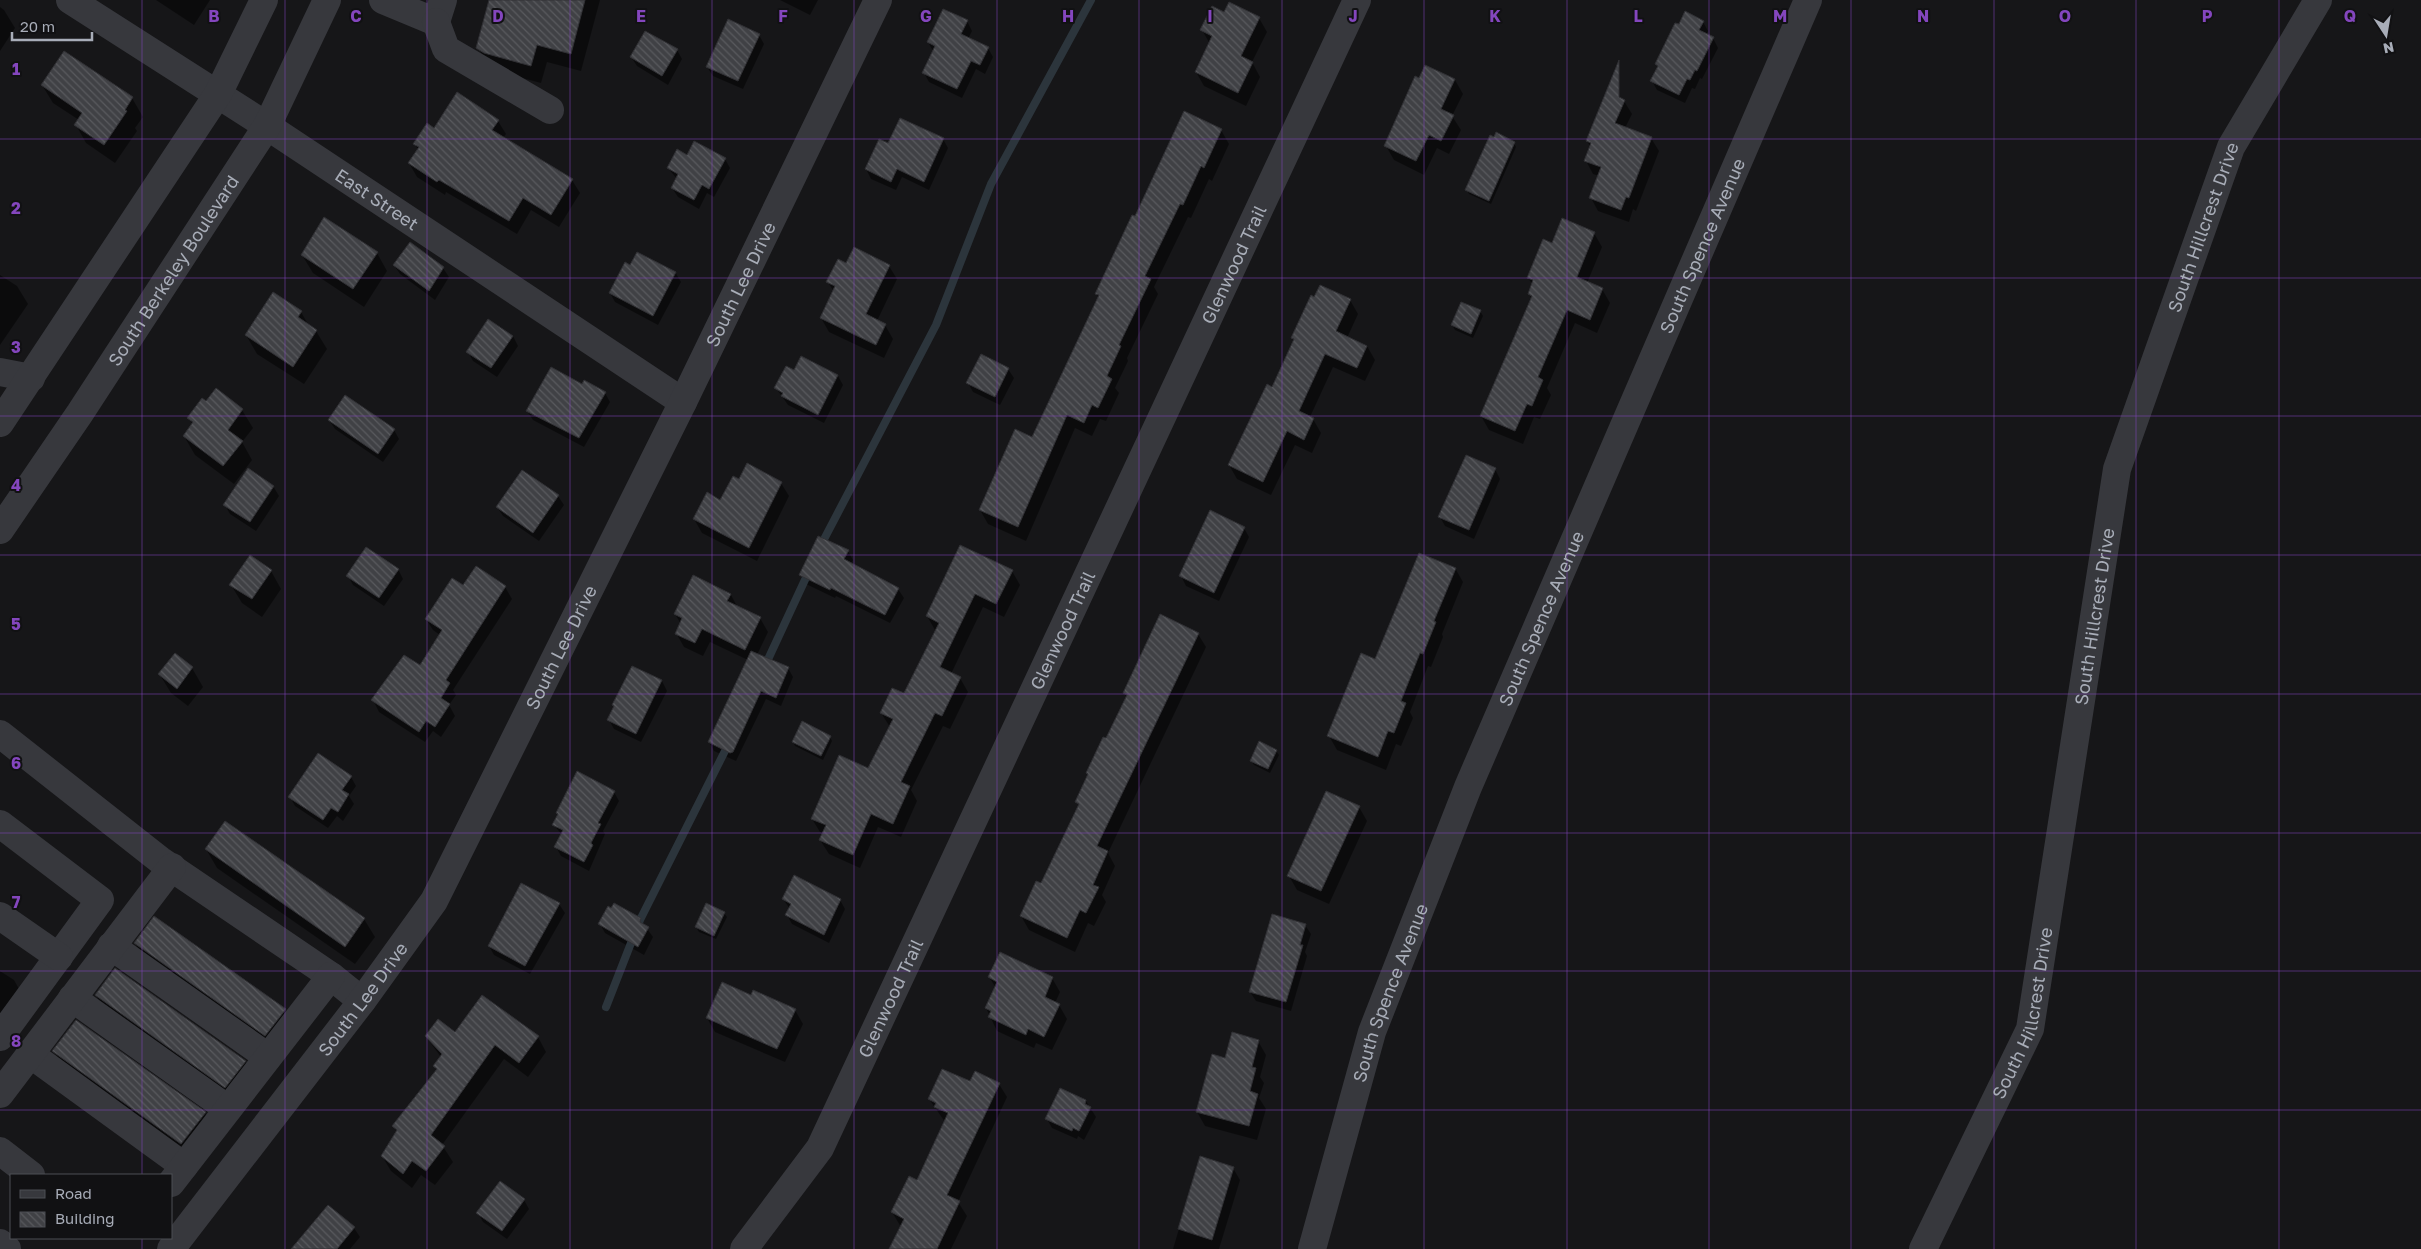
<svg xmlns="http://www.w3.org/2000/svg" width="2421" height="1249" viewBox="0 0 2421 1249" font-family="'Golos Text',sans-serif">
<defs>
<pattern id="building-back-hatch" width="6" height="6" patternUnits="userSpaceOnUse" patternTransform="scale(1.25)"><rect width="6" height="6" fill="#404145"/><path d="M-1 5l2 2M0 0l6 6M5-1l2 2" fill="none" stroke="#595a5e"/></pattern>
</defs>
<rect width="100%" height="100%" fill="#161618"/>
<!-- shadow -->
<path fill="#0007" d="M156,0H210L194,25Z
M490,0H600L581,71L547,62L541,83L496,71L490,68L479,49Z
M780,0H818L810,15Z
M0,7L4,10L15,28L0,51Z
M1259,18L1267,32L1252,62L1260,77L1246,106L1204,86L1196,72L1210,44L1202,30Z
M967,21L972,31L968,39L988,48L993,57L985,74L976,69L962,98L929,82L924,73L933,51L928,42Z
M1703,22L1708,31L1706,35L1713,38L1718,48L1702,79L1700,78L1695,89L1692,88L1685,103L1657,90L1652,81L1658,68L1656,64L1679,26Z
M759,35L764,44L743,89L713,76L707,67Z
M677,50L682,59L668,85L637,66L631,57Z
M64,52L132,98L143,117L135,128L137,131L115,163L86,143L76,125L79,120L53,103L42,85Z
M1426,67L1455,80L1463,94L1452,116L1461,130L1449,154L1437,148L1424,175L1394,160L1386,146Z
M1624,101L1632,114L1625,128L1651,138L1659,151L1636,211L1633,209L1629,222L1598,211L1591,198L1599,176L1593,174L1586,161L1591,148L1587,141Z
M498,121L506,134L503,138L572,180L580,193L559,227L531,210L517,234L446,192L445,195L417,177L409,163L418,150L415,144L434,129Z
M1221,130L1229,144L1212,181L1209,179L1191,218L1188,217L1154,287L1158,294L1127,358L1128,361L1115,388L1119,393L1106,421L1100,419L1092,436L1075,428L1026,541L988,524L980,510L1032,438L1099,298L1096,293L1135,218Z
M1494,138L1514,143L1516,147L1491,204L1469,194L1467,190Z
M943,139L948,148L929,190L902,177L896,190L871,179L866,169L889,145Z
M688,156L725,159L730,168L714,197L707,193L699,209L678,197L672,188L677,179L668,168Z
M1594,233L1602,247L1587,283L1602,289L1610,303L1597,333L1575,323L1547,388L1551,395L1540,419L1534,417L1523,444L1489,430L1481,416L1532,299L1529,294L1533,285L1528,278L1552,244Z
M377,253L387,271L364,307L313,273L302,255Z
M847,264L889,266L897,279L877,321L885,325L893,339L884,358L829,332L821,318L834,292L828,282Z
M394,265L443,268L449,277L435,300L400,274Z
M675,272L681,282L658,325L615,302L610,293Z
M0,275L17,286L28,304L0,345Z
M1315,299L1350,300L1358,314L1347,338L1367,346L1375,360L1365,381L1333,367L1310,417L1313,419L1321,433L1312,453L1295,445L1271,495L1237,479L1229,465L1273,388L1295,341L1293,338Z
M1480,311L1483,316L1473,338L1455,330L1452,325Z
M301,312L309,326L316,331L327,349L304,384L257,354L246,335Z
M513,336L518,346L497,377L473,361L468,352Z
M802,358L838,376L843,385L824,423L788,405L776,388L795,372Z
M1008,369L1014,378L1000,405L973,392L968,383Z
M583,386L605,393L610,402L584,447L533,420L527,411Z
M207,403L242,410L253,428L242,442L252,460L234,484L195,455L184,436L193,425L189,418Z
M329,420L394,430L399,439L383,462L335,429Z
M1495,469L1500,479L1474,539L1445,526L1440,517Z
M739,481L781,483L789,496L757,561L702,533L694,519L721,501Z
M273,486L279,496L256,531L230,514L225,505Z
M558,496L564,505L539,541L503,516L497,507Z
M1244,528L1249,537L1219,601L1186,586L1181,576Z
M848,551L853,560L851,564L898,589L904,598L890,623L836,596L835,598L806,584L800,575Z
M477,568L505,587L512,599L453,690L456,695L449,705L455,716L441,737L433,731L425,742L379,712L373,700L420,667L440,635L433,630L426,619L464,587Z
M1455,568L1463,582L1442,634L1443,637L1431,667L1428,666L1410,712L1413,718L1401,746L1396,744L1386,770L1337,750L1329,736L1375,660Z
M398,569L403,579L384,606L353,585L348,576Z
M271,571L281,589L262,617L242,603L231,585Z
M1012,571L1020,585L1004,617L983,607L951,674L960,678L968,692L950,729L943,726L911,790L917,801L901,837L878,827L860,868L829,854L820,840L823,834L820,832L812,819L869,769L890,727L881,713L904,695L935,630L927,616Z
M694,577L731,595L738,608L760,618L768,632L757,655L788,668L793,677L781,706L766,699L736,761L714,751L709,742L748,660L710,642L703,656L684,647L676,633L681,624L675,614Z
M1198,634L1206,647L1108,853L1115,866L1102,895L1106,902L1094,926L1088,923L1075,952L1029,930L1021,916L1042,885L1079,806L1077,802L1127,698L1124,693Z
M175,655L192,668L203,687L188,706L171,693L160,675Z
M633,668L662,681L667,691L641,742L614,729L609,720L615,708L613,705Z
M830,737L832,741L823,760L795,746L793,742Z
M1260,743L1276,751L1279,755L1270,773L1254,765L1251,761Z
M351,777L356,786L349,796L354,804L343,821L337,816L328,828L295,806L290,797Z
M614,792L619,801L603,831L605,834L589,871L561,856L556,847L562,835L554,825L559,815L557,813Z
M1359,807L1367,821L1329,904L1297,890L1289,876Z
M206,849L364,919L375,937L355,964L217,868Z
M783,899L840,900L845,909L829,943L792,924L787,915L790,909Z
M559,904L565,913L530,974L494,955L489,946Z
M724,913L727,917L716,939L699,932L696,927Z
M640,919L653,937L644,955L605,933L600,924Z
M1305,925L1311,934L1305,952L1307,956L1291,1011L1256,1001L1250,992Z
M135,943L285,1010L295,1028L276,1053L146,961Z
M0,971L14,980L24,998L0,1032Z
M989,977L1052,978L1060,992L1055,1003L1059,1005L1067,1019L1052,1050L1036,1043L1034,1048L997,1031L986,1008L996,988Z
M96,995L245,1061L256,1080L236,1105L107,1013Z
M752,997L795,1010L803,1024L785,1062L715,1032L707,1018Z
M455,1034L538,1037L546,1052L528,1077L504,1059L442,1145L453,1162L435,1185L421,1175L412,1188L391,1171L382,1156L397,1133L394,1126L437,1071L434,1066L441,1057L426,1037Z
M1258,1041L1266,1055L1260,1077L1264,1083L1259,1098L1266,1109L1257,1140L1205,1126L1197,1112L1226,1059Z
M54,1051L205,1113L215,1132L192,1162L64,1069Z
M970,1083L999,1084L1007,1097L958,1202L967,1216L951,1249H894L901,1227L892,1212L917,1182L945,1122L929,1099Z
M1086,1101L1096,1117L1084,1140L1078,1136L1077,1139L1052,1128L1047,1119Z
M1200,1158L1233,1168L1240,1180L1219,1249H1173Z
M524,1200L529,1209L507,1239L483,1222L478,1213Z
M328,1206L354,1228L360,1237L350,1249H300Z"/>
<g fill="none" stroke-linecap="round" stroke-linejoin="round">
<!-- stream -->
<path stroke="#2c353c" stroke-width="8" d="M820,547L936,325L991,184L1091,0
M764,668L810,569
M606,1007L640,920L730,741"/>
</g>
<!-- building -->
<path fill="url(#building-back-hatch)" stroke="#303034" d="M489,0H585L571,54L537,45L531,66L484,53L476,48Z
M1229,2L1260,17L1241,56L1253,62L1238,93L1195,72L1212,36L1200,30L1212,6L1224,12Z
M943,9L968,20L961,34L989,47L980,65L971,61L957,89L922,73L935,46L927,42Z
M1685,11L1704,21L1699,30L1714,37L1697,71L1695,70L1690,80L1687,79L1679,95L1650,81L1658,66L1655,64L1675,23L1679,24Z
M728,19L760,34L738,81L706,67Z
M645,31L678,49L662,76L630,57Z
M64,51L133,97L125,110L127,111L104,145L74,125L82,113L41,85Z
M1619,60V97L1625,100L1615,123L1652,137L1629,198L1626,197L1621,210L1589,198L1601,167L1584,161L1591,143L1586,141Z
M1425,65L1455,79L1441,109L1454,115L1441,141L1429,135L1416,161L1384,146L1415,76L1419,78Z
M457,92L499,120L492,130L573,179L551,215L523,198L509,221L439,180L437,182L408,163L419,147L413,144L427,123L434,128Z
M1184,111L1222,129L1204,168L1201,166L1183,205L1180,204L1145,276L1151,279L1119,345L1121,346L1107,376L1112,379L1098,408L1092,405L1084,423L1067,415L1018,527L979,510L1015,429L1032,437L1099,295L1095,294L1132,215L1135,216Z
M900,118L944,138L924,182L897,169L891,182L865,169L879,139L888,143Z
M1496,132L1515,142L1489,201L1465,190L1490,135L1494,137Z
M694,141L726,158L709,189L702,185L694,200L671,188L678,174L667,168L677,149L687,155Z
M324,217L378,252L353,289L301,255Z
M1562,218L1595,232L1577,277L1603,288L1590,320L1567,310L1538,377L1543,380L1532,406L1527,404L1515,431L1480,416L1532,296L1528,294L1533,280L1527,278L1543,239L1552,243Z
M410,242L444,267L429,291L393,265Z
M854,247L890,265L866,314L886,324L876,345L820,318L835,286L826,282L838,259L846,263Z
M637,252L676,272L653,316L609,293L625,262L630,265Z
M1320,285L1351,299L1336,331L1367,346L1357,368L1325,354L1299,411L1314,418L1304,440L1287,431L1263,482L1228,465L1267,384L1272,387L1294,339L1291,338L1311,295L1314,297Z
M273,292L302,311L298,317L317,330L293,367L245,335Z
M1461,302L1481,310L1471,334L1451,325Z
M488,319L513,336L491,368L466,352Z
M981,354L1009,368L995,397L966,383Z
M801,356L838,375L818,415L781,396L783,393L774,388L786,366L794,370Z
M551,367L582,384L584,380L606,392L579,438L526,411Z
M216,388L243,409L228,430L243,441L223,466L183,436L193,422L187,418L202,398L206,401Z
M345,395L395,429L378,454L328,420Z
M1466,455L1496,468L1469,530L1438,517Z
M747,463L782,482L749,548L693,519L707,492L720,500L733,476L739,479Z
M248,468L274,486L250,522L223,505Z
M522,470L559,495L533,533L496,507Z
M1210,510L1245,527L1214,593L1179,576Z
M818,536L849,550L844,559L899,588L885,615L831,588L830,590L799,575Z
M960,545L1013,570L996,604L975,594L940,667L961,677L942,716L935,713L901,782L910,786L893,824L871,814L853,855L819,840L826,825L811,819L839,755L868,768L893,719L880,713L892,688L904,693L939,623L926,616Z
M366,547L399,569L379,598L346,576Z
M1419,553L1456,568L1434,621L1436,622L1423,654L1420,653L1401,701L1406,703L1394,733L1388,731L1378,757L1327,736L1361,653L1375,659Z
M250,555L272,570L252,599L229,585Z
M476,566L506,586L446,680L450,683L441,698L450,704L435,727L426,721L419,732L371,700L404,655L420,665L442,630L425,619L452,578L463,585Z
M693,575L731,594L727,601L761,617L745,650L702,629L695,643L675,634L682,618L674,614Z
M1160,614L1199,633L1097,846L1108,851L1093,885L1099,887L1086,913L1080,910L1067,938L1020,916L1036,881L1041,883L1079,804L1075,802L1088,774L1086,773L1103,737L1106,738L1127,695L1123,693Z
M751,651L789,667L776,698L761,691L733,752L730,753L708,742Z
M175,653L193,667L177,689L158,674Z
M632,666L662,680L636,734L607,720L614,706L612,705Z
M802,721L831,736L821,756L792,742Z
M1259,741L1277,750L1268,769L1250,761Z
M318,753L352,776L342,790L349,794L338,812L331,808L323,820L288,797Z
M577,771L615,791L598,823L601,824L591,843L593,845L584,862L554,847L563,830L552,825L558,814L556,813Z
M1326,791L1360,806L1321,891L1287,876Z
M225,821L365,918L345,947L205,849Z
M794,875L841,899L824,935L785,915L791,904L782,899Z
M521,883L560,903L525,966L488,946Z
M614,903L641,918L640,922L649,927L638,947L598,924L608,906L611,908Z
M706,903L725,912L714,936L695,927Z
M1272,914L1306,924L1300,945H1303L1286,1002L1249,992Z
M154,916L286,1009L265,1036L134,943Z
M1000,952L1053,977L1045,997L1060,1004L1044,1037L1028,1029L1026,1035L988,1017L991,1011L985,1008L997,982L988,977Z
M115,968L246,1061L225,1088L95,995Z
M722,982L751,995L753,990L796,1009L777,1049L706,1018Z
M482,995L539,1036L519,1063L495,1045L431,1135L445,1146L426,1171L412,1161L403,1174L381,1156L397,1130L392,1126L437,1069L433,1066L442,1054L425,1036L438,1019L455,1032Z
M76,1020L206,1112L181,1144L52,1051Z
M1232,1032L1259,1040L1252,1067L1256,1068L1250,1091L1258,1094L1249,1126L1196,1112L1212,1054L1225,1058Z
M942,1069L970,1081L975,1071L1000,1083L947,1195L960,1201L937,1249H889L904,1219L891,1212L909,1176L917,1180L948,1113L934,1107L936,1103L928,1099Z
M1060,1088L1086,1100L1085,1104L1091,1107L1079,1131L1073,1128L1072,1131L1045,1119Z
M1200,1156L1234,1167L1212,1240L1178,1229Z
M500,1181L525,1199L502,1231L476,1213Z
M328,1205L355,1227L337,1249H291Z"/>
<g fill="none" stroke-linecap="round" stroke-linejoin="round">
<!-- minor -->
<g stroke="#37383d" stroke-width="28">
<path id="s1" d="M70,0L267,126L683,402"/>
<path d="M383,0L436,22L443,0"/>
<path d="M436,22L446,49L550,110"/>
<path d="M0,372L31,378"/>
<path d="M0,423L218,94L264,0"/>
<path id="s2" d="M0,530L80,413L267,126L327,0"/>
<path d="M0,734L160,860L331,976L362,1001"/>
<path d="M0,824L100,900L0,1037"/>
<path d="M0,916L59,957"/>
<path d="M111,946L268,1057"/>
<path d="M72,998L228,1109"/>
<path d="M30,1054L184,1166"/>
<path d="M0,1094L172,867"/>
<path d="M0,1151L31,1175"/>
<path d="M171,1183L331,976"/>
<path d="M0,1243L7,1249"/>
<path id="s3" d="M171,1249L362,1001L434,901L683,402L878,0"/>
<path id="s4" d="M744,1249L820,1148L1357,0"/>
<path id="s5" d="M1312,1249L1372,1032L1468,787L1808,0"/>
<path id="s6" d="M1923,1249L2030,1029L2117,469L2231,147L2318,0"/>
</g>
</g>
<!-- grid -->
<path fill="none" stroke="#8446be" stroke-width="1" stroke-opacity="0.55" d="M142,0V1175M285,0V1249M427,0V1249M570,0V1249M712,0V1249M854,0V1249M997,0V1249M1139,0V1249M1282,0V1249M1424,0V1249M1567,0V1249M1709,0V1249M1851,0V1249M1994,0V1249M2136,0V1249M2279,0V1249M0,139H2421M0,278H2421M0,416H2421M0,555H2421M0,694H2421M0,833H2421M0,971H2421M0,1110H2421M142,1238V1249"/>
<g text-anchor="middle" dominant-baseline="central" stroke-width="4" stroke-linejoin="round" paint-order="stroke">
<!-- street labels -->
<g font-size="18" fill="#a8adb8" stroke="#111113">
<text stroke="none"><textPath href="#s1" startOffset="366">East Street</textPath></text>
<text stroke="none"><textPath href="#s6" startOffset="1068">South Hillcrest Drive</textPath></text>
<text stroke="none"><textPath href="#s5" startOffset="1078">South Spence Avenue</textPath></text>
<text stroke="none"><textPath href="#s4" startOffset="1102">Glenwood Trail</textPath></text>
<text stroke="none"><textPath href="#s2" startOffset="312">South Berkeley Boulevard</textPath></text>
<text stroke="none"><textPath href="#s3" startOffset="1125">South Lee Drive</textPath></text>
<text stroke="none"><textPath href="#s6" startOffset="662">South Hillcrest Drive</textPath></text>
<text stroke="none"><textPath href="#s5" startOffset="672">South Spence Avenue</textPath></text>
<text stroke="none"><textPath href="#s4" startOffset="698">Glenwood Trail</textPath></text>
<text stroke="none"><textPath href="#s3" startOffset="720">South Lee Drive</textPath></text>
<text stroke="none"><textPath href="#s5" startOffset="268">South Spence Avenue</textPath></text>
<text stroke="none"><textPath href="#s4" startOffset="292">Glenwood Trail</textPath></text>
<text stroke="none"><textPath href="#s3" startOffset="315">South Lee Drive</textPath></text>
<text stroke="none"><textPath href="#s6" startOffset="258">South Hillcrest Drive</textPath></text>
</g>
</g>
<g font-size="16" text-anchor="middle" font-weight="bold" fill="#8446be" stroke="#111113" stroke-width="4" stroke-linejoin="round" paint-order="stroke">
<text x="214" y="22">B</text>
<text x="356" y="22">C</text>
<text x="498" y="22">D</text>
<text x="641" y="22">E</text>
<text x="783" y="22">F</text>
<text x="926" y="22">G</text>
<text x="1068" y="22">H</text>
<text x="1210" y="22">I</text>
<text x="1353" y="22">J</text>
<text x="1495" y="22">K</text>
<text x="1638" y="22">L</text>
<text x="1780" y="22">M</text>
<text x="1923" y="22">N</text>
<text x="2065" y="22">O</text>
<text x="2207" y="22">P</text>
<text x="2350" y="22">Q</text>
<text x="16" y="75">1</text>
<text x="16" y="214">2</text>
<text x="16" y="353">3</text>
<text x="16" y="491">4</text>
<text x="16" y="630">5</text>
<text x="16" y="769">6</text>
<text x="16" y="908">7</text>
<text x="16" y="1047">8</text>
</g>
<!-- legend -->
<rect x="10" y="1174" width="162" height="65" fill="#111113" stroke="#4d4f55"/>
<rect x="20" y="1190" width="25" height="8" fill="#37383d" stroke="#4d4f55"/>
<text x="55" y="1199" font-size="15" fill="#a8adb8">Road</text>
<rect x="20" y="1212" width="25" height="15" fill="url(#building-back-hatch)" stroke="#4d4f55"/>
<text x="55" y="1224" font-size="15" fill="#a8adb8">Building</text>
<!-- north arrow -->
<g transform="translate(2386 35) rotate(168)" stroke="#111113" stroke-width="4" paint-order="stroke">
<path d="M0-4L9 19L0 12L-9 19Z" fill="#a8adb8"/>
<text y="-8" font-size="14" font-weight="bold" text-anchor="middle" fill="#a8adb8">N</text>
</g>
<!-- scale -->
<path d="M12 32v8h80v-8" fill="none" stroke="#a8adb8" stroke-width="2.5"/>
<text x="20" y="32" font-size="15" fill="#a8adb8" stroke="#111113" stroke-width="4" paint-order="stroke">20 m</text>
</svg>
